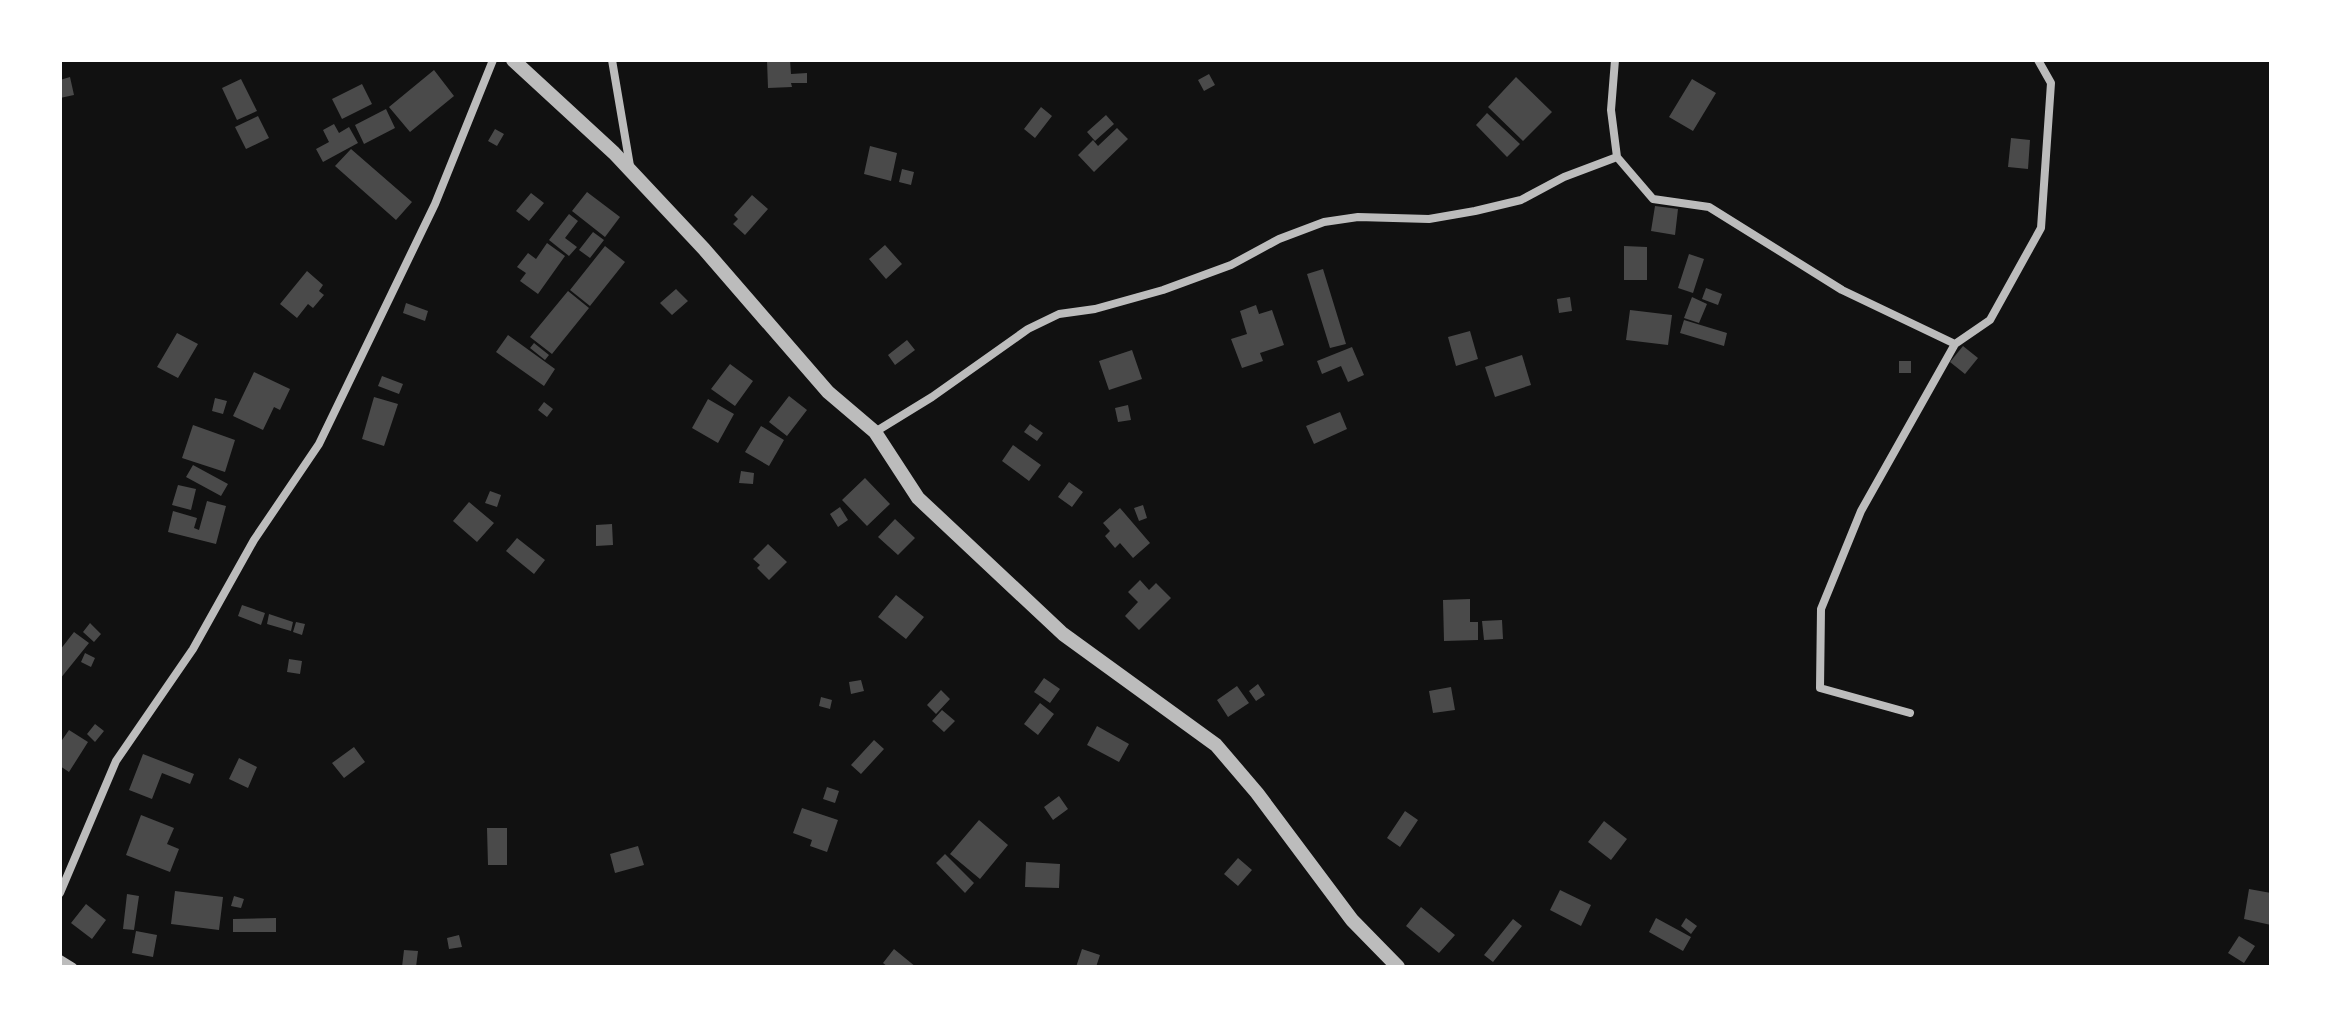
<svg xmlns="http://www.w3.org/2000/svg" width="2331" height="1027" viewBox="0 0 2331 1027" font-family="'Source Serif 4',serif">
<rect width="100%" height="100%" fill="#111"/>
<!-- building -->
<path fill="#4a4a4a" d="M767,60H790L791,74L807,73V83H791L792,87L768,88Z
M434,70L454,96L410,132L389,107Z
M1209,74L1215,85L1204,91L1198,80Z
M70,77L74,95L60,98V80Z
M1516,77L1552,112L1523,141L1488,107Z
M241,79L257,111L237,120L222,88Z
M1692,79L1716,93L1693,131L1669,117Z
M362,84L372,104L342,119L332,99Z
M1041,107L1052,116L1035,138L1024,129Z
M386,109L395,128L364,144L355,125Z
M1487,113L1520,144L1507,157L1476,125Z
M1106,115L1114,124L1095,141L1087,132Z
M258,116L269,138L246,149L235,127Z
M334,124L339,133L349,127L358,143L323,162L316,149L329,142L323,130Z
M1117,128L1128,139L1094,172L1078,155L1093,140L1098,146Z
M495,129L504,134L497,146L488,141Z
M2011,138L2030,140L2028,169L2008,167Z
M870,146L897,153L891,181L864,174Z
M351,149L412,202L396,220L335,166Z
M902,169L914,172L911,185L899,182Z
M587,192L620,217L605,237L572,211Z
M531,193L544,203L529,221L516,211Z
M752,195L768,209L745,235L733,224L738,219L734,215Z
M1655,206L1678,209L1675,235L1651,231Z
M569,214L578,221L565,238L577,247L569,256L549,240Z
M593,232L604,240L590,258L579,250Z
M547,243L565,256L538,294L520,281L526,273L517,267L528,253L536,259Z
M885,245L902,264L886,279L869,259Z
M605,246L625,262L590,306L570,290Z
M1624,246L1647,247V280H1624Z
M1689,254L1704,259L1693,293L1678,288Z
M1323,269L1346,344L1330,348L1307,274Z
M307,271L323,285L319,291L324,295L313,308L308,304L297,318L280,304Z
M1706,288L1722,294L1718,305L1702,299Z
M676,289L688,301L672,315L660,303Z
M568,291L589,308L552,354L530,337Z
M1570,297L1572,311L1559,313L1557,299Z
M1692,297L1707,304L1699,323L1684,318Z
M406,303L428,311L425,321L403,313Z
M1256,305L1259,314L1272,310L1284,345L1260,353L1263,361L1242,368L1231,339L1247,334L1240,311Z
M1630,310L1672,315L1668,345L1626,340Z
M1684,320L1727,333L1724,346L1680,333Z
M1470,331L1478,359L1456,366L1448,337Z
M177,333L198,344L178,378L157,367Z
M508,335L555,369L544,386L496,352Z
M907,340L915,350L895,365L888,355Z
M534,343L549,355L545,360L530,348Z
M1963,346L1978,358L1965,374L1950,362Z
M1352,347L1364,375L1348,382L1341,366L1322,374L1317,361Z
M1132,350L1142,379L1109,390L1099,361Z
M1522,355L1531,385L1495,397L1485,367Z
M1899,361H1911V373H1899Z
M730,364L753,381L735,406L711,389Z
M254,372L290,389L280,410L274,407L263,430L233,416Z
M382,376L403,384L399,394L378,386Z
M789,396L807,410L787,436L769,422Z
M374,397L398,404L384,446L362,439Z
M215,398L227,401L223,414L212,411Z
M708,399L734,414L718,443L692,428Z
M544,402L553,409L547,417L538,410Z
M1128,405L1131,420L1118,422L1115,408Z
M1340,412L1347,429L1314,444L1306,426Z
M1030,424L1043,433L1037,441L1024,432Z
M193,425L235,440L225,472L182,458Z
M761,426L784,440L769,466L745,452Z
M1013,445L1041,465L1029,481L1002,461Z
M193,465L228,484L221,496L186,477Z
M741,471L754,473L753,484L739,483Z
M865,478L890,504L867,526L842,500Z
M1069,482L1083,492L1072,507L1058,497Z
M178,485L196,489L191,510L172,505Z
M490,491L501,495L497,507L485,503Z
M207,501L226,506L216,544L168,532L173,511L197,518L194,528L199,530Z
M469,502L494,523L477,542L453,521Z
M1143,505L1147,518L1139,521L1134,508Z
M840,507L848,520L838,527L830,514Z
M1120,508L1150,543L1133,558L1120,543L1115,548L1105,536L1110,531L1103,523Z
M895,519L915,538L898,555L878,537Z
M612,524L613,545L596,546V525Z
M517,538L545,560L534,574L506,551Z
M768,544L787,562L769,580L757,568L760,565L753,559Z
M1140,580L1149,590L1156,583L1171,598L1139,630L1125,616L1138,602L1128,592Z
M896,595L924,617L906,639L878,617Z
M1470,599V622H1478V640L1444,641L1443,600Z
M242,605L265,613L261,625L238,616Z
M269,614L293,622L291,631L267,624Z
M1502,620L1503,639L1484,640L1482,621Z
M296,622L305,624L302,635L293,632Z
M90,623L101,634L94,642L83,632Z
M74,632L89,643L60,679V650Z
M85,653L95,658L91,667L81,662Z
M289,659L302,661L300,674L287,672Z
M1044,678L1060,689L1050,703L1034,692Z
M861,680L864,691L851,694L849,682Z
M1258,684L1265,695L1256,701L1249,691Z
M1237,686L1249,703L1228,717L1217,700Z
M1451,687L1455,710L1433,713L1429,691Z
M941,690L950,699L936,714L927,705Z
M821,697L832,700L830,709L819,706Z
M1040,703L1054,714L1038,735L1024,724Z
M942,710L955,721L944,732L932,721Z
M95,724L104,731L95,742L87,734Z
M1097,726L1129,744L1119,762L1087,745Z
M69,730L88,742L69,772L60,766V743Z
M874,740L884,749L861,774L851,765Z
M354,747L365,762L344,778L332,763Z
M143,754L194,774L190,784L162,773L152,799L129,790Z
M239,758L257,767L248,788L229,779Z
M827,787L839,791L835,803L823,799Z
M1059,796L1068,809L1053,820L1044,807Z
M802,808L838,820L827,852L810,846L812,840L793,833Z
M1405,811L1418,820L1400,847L1387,838Z
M141,815L174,828L167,844L179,849L170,872L126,855Z
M979,820L1008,845L980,879L950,854Z
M1604,821L1627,839L1611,860L1588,842Z
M487,828H507V865H488Z
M638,846L644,865L615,873L610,854Z
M945,854L974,883L965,893L936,863Z
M1238,858L1252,870L1238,886L1224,874Z
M1026,862L1060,864L1059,888L1025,887Z
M2249,889L2271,893V925L2244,919Z
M1560,890L1591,905L1581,926L1550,910Z
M175,891L223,897L219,930L171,924Z
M127,894L139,896L134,930L123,929Z
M234,896L244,899L241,908L231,906Z
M86,904L106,920L92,939L71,923Z
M1421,907L1455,935L1439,953L1406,926Z
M276,918V932H233V919Z
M1656,918L1691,937L1683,951L1649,932Z
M1686,918L1697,926L1691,934L1681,926Z
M1513,919L1522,926L1493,962L1484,955Z
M136,931L157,935L153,957L132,953Z
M459,935L462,947L449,949L447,938Z
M2239,936L2255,946L2244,963L2228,953Z
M894,949L916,967H888L883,963Z
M1082,949L1100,955L1096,967H1076Z
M404,950L418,951L416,967H402Z"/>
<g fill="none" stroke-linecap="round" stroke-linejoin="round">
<!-- minor -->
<path stroke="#bcbcbc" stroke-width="8" d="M612,60L630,166
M1617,157L1653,199L1709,207L1842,290L1955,344L1861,511L1821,609L1820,688L1910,713
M1955,344L1990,320L2041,228L2051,83L2038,60
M875,432L932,397L1028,329L1059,314L1095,309L1163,290L1231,265L1279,239L1324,222L1358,217L1429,219L1475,211L1521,200L1564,177L1617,157L1611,110L1615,60
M60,893L116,761L193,649L254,540L319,444L435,204L493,60
M60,959L73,967"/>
<!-- tertiary -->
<path stroke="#bcbcbc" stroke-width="14" d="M513,60L614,153L704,249L828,392L875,432L918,498L1063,634L1216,745L1257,793L1352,920L1398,967"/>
</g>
<!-- border -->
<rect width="2331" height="1027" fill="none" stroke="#ffffff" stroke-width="124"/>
</svg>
